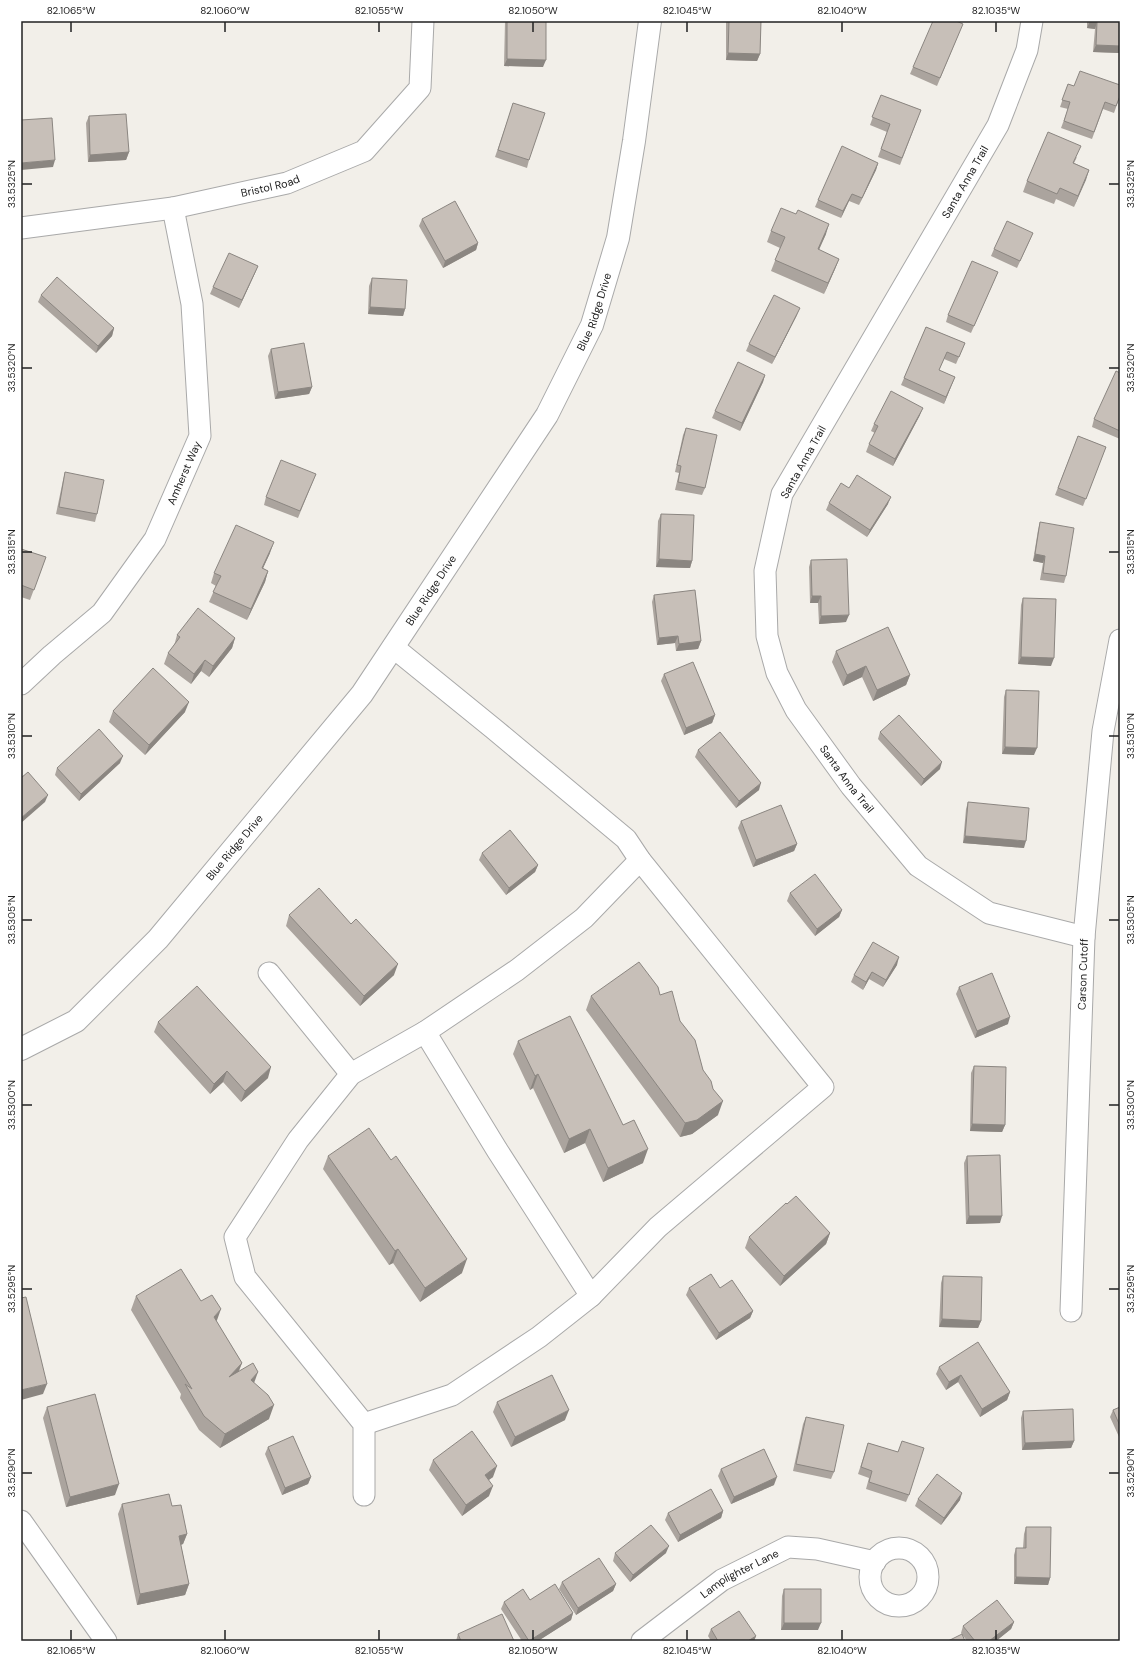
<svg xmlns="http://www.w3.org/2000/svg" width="1141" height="1662" viewBox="0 0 1141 1662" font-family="'DM Sans',sans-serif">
<rect width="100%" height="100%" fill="#f2efe9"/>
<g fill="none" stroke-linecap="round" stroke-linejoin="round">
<defs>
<g id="minor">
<path id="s1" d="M1032,21L1027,50L998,125L782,494L765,571L767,636L777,673L796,710L851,786L918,866L989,913L1084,937"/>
<path id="s2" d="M21,228L173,208L287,183L364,151L420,88L423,21"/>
<path id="s3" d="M21,684L52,655L102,613L155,539L200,436L192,304L173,208"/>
<path d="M269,973L351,1074"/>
<path d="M425,1032L497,1150L591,1296"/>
<path id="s4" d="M1071,1311L1084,937L1103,731L1120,640"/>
<path d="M364,1424L452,1395L539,1337L591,1296L658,1227L823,1087L640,860L626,839L494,729L393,647"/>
<path d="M364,1495V1424L245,1277L235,1237L298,1140L351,1074L425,1032L517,970L584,918L640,860"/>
<path d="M21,1521L106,1641"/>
<circle cx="899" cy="1577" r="29"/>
<path id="s5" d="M642,1641L722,1580L788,1547L817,1549L875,1562"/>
</g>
<g id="tertiary">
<path id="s6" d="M21,1049L76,1021L158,939L362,694L547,415L592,325L618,238L634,141L650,21"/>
</g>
</defs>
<!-- minor casing -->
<use href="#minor" stroke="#a9a9a9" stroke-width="23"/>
<!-- tertiary casing -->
<use href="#tertiary" stroke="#a9a9a9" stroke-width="24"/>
<!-- minor -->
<use href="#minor" stroke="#fff" stroke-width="21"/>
<!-- tertiary -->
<use href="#tertiary" stroke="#fff" stroke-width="22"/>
</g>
<!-- wall -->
<path fill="#aba49e" d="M505,21H546L543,67L504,66Z
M726,21H761L760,54L757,61L726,60Z
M1087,21H1120V53L1093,52L1095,29L1087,28Z
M960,31L937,86L910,74L913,67Z
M1068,84L1074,86L1120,96L1114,113L1103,109L1092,139L1061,128L1068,109L1060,107Z
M881,95L921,110L900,165L878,157L887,132L870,125Z
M511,110L529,160L527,168L495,157Z
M89,116L129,152L126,160L88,162L86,123Z
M1077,157L1074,163L1089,170L1074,207L1056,199L1054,204L1023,192L1027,181Z
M878,163L876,170L859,205L849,201L841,218L815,207L818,200Z
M422,219L478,243L476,250L443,268L419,226Z
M771,231L826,234L819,250L839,259L835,269L824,294L771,271L780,248L767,242Z
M1033,233L1030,240L1017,268L991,256L994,249Z
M258,266L255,273L239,308L210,294L213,287Z
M372,278L405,309L403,316L368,314L369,286Z
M995,279L971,333L946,322L948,315Z
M41,295L114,328L112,336L96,353L38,302Z
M797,315L772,364L746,351L749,344Z
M926,327L965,343L956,364L944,359L939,370L955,377L944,404L901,385Z
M271,349L312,387L309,394L275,399L268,356Z
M1120,373V439L1092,427L1094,419Z
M765,375L763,382L740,431L712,418L715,411Z
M920,415L893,466L866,452L869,444L875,433L871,431L874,424Z
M686,428L705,488L702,495L675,490L679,473L675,472L683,435Z
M1078,436L1106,447L1083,506L1055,495Z
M65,472L97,514L95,522L56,514L63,480Z
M316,474L298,518L264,505L266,497Z
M829,503L888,504L867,537L826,510Z
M661,514L692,561L690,568L656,567L658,521Z
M1040,522L1066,576L1064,583L1040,580L1043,563L1033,561L1038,530Z
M21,549L46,557L30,600L21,597Z
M270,553L263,568L268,571L265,582L247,620L209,602L216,586L211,583L214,573Z
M811,560L846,622L819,624L818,603H810L809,567Z
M654,595L701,641L698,649L676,651L675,643L657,645L652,602Z
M1023,598L1051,666L1018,664L1021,605Z
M177,635L235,638L232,648L209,677L201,671L191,684L164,664L168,653L174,646Z
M836,651L910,675L906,685L873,701L862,677L843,686L832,662Z
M664,674L715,715L712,723L684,735L661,681Z
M1006,690L1034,755L1002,754L1004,697Z
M113,711L185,712L145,755L109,722Z
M880,732L940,769L921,786L878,739Z
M698,750L759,790L736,808L695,757Z
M120,763L79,801L55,775L57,768Z
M968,802L1024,848L963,843L966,809Z
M741,821L797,844L794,851L753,867L738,828Z
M482,853L538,865L535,872L506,895L479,860Z
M790,893L842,910L839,917L815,936L787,901Z
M289,915L394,975L360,1006L286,926Z
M897,965L883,987L869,979L863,990L851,982L854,975Z
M959,987L1008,1024L975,1038L956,994Z
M660,995L680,1021L703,1070L718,1115L692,1134L680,1137L586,1010L591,996Z
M158,1022L268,1078L241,1102L223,1082L210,1094L154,1032Z
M518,1041L623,1125L643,1163L603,1182L585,1143L564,1153L533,1088L530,1090L513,1054Z
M974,1066L1005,1125L1002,1132L970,1131L971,1073Z
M1120,1081V1109H1119Z
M328,1156L391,1160L462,1273L420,1302L393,1263L389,1265L323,1169Z
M967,1156L1000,1223L966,1224L964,1163Z
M787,1204L830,1233L826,1244L780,1286L745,1248L749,1237Z
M943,1276L981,1321L978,1328L939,1327L941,1283Z
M689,1288H720L753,1311L750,1318L716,1340L686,1295Z
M136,1296L201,1301L216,1321L242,1363L239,1371L254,1383L269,1419L220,1448L199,1430L180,1398L181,1394L131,1310Z
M939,1367L1010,1392L1007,1400L980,1417L958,1382L946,1390L936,1374Z
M497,1402L565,1420L511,1447L493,1412Z
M47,1407L115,1495L66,1507L43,1418Z
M1120,1407V1439L1110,1417L1113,1410Z
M1023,1411L1074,1441L1071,1448L1022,1450L1021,1418Z
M806,1417L834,1472L831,1479L793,1471L803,1424Z
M868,1443L898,1452L909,1495L906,1502L866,1489L869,1478L858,1474Z
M268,1447L311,1477L308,1484L282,1495L265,1454Z
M433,1460L493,1477L489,1480V1496L462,1516L429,1470Z
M721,1469L774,1485L731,1504L718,1476Z
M918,1499L960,1500L941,1525L915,1506Z
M122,1504L172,1506L187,1534L183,1544L181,1545L189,1584L185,1595L137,1605L118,1514Z
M723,1511L721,1518L678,1542L665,1520L668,1513Z
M1026,1527L1050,1578L1048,1585L1014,1584V1555L1016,1548H1023L1024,1534Z
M615,1553H666L630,1582L613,1561Z
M562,1582L616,1584L613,1591L576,1615L559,1589Z
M784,1589L818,1630H781L782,1596Z
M530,1600L573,1613L571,1620L538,1641H522L501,1609L504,1602Z
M1014,1622L1011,1629L996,1641H967L961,1633L963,1626Z
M711,1629L756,1636L754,1641H711L708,1636Z
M458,1634L514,1641H456Z"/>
<!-- shaded-wall -->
<path fill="#8b8681" d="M1090,21L1097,22L1095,29L1087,28Z
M1096,45L1120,46V53L1093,52Z
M728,53L760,54L757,61L726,60Z
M507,59L546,60L543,67L504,66Z
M129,152L126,160L88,162L90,155Z
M55,160L53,167L21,170V163Z
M878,163L876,170L859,205L862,198Z
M1089,170L1086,180L1074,207L1078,196Z
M852,194L849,201L841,218L843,211Z
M829,224L826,234L814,260L818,249Z
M478,243L476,250L443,268L445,261Z
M839,259L835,269L824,294L828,283Z
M258,266L255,273L239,308L242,300Z
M370,307L405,309L403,316L368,314Z
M800,308L797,315L772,364L775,357Z
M114,328L112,336L96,353L98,346Z
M765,375L763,382L740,431L742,423Z
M955,377L952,384L944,404L946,397Z
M312,387L309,394L275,399L278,392Z
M923,408L920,415L893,466L895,459Z
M891,497L888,504L867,537L870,530Z
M274,542L270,553L258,579L262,568Z
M1035,554L1045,556L1043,563L1033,561Z
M659,559L692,561L690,568L656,567Z
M268,571L265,582L247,620L251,609Z
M812,596H821L818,603H810Z
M849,615L846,622L819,624L821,616Z
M678,636L675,643L657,645L659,638Z
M235,638L232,648L209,677L213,666Z
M701,641L698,649L676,651L679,644Z
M1021,657L1054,658L1051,666L1018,664Z
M205,660L201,671L191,684L194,674Z
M866,666L862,677L843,686L847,675Z
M910,675L906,685L873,701L877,690Z
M189,702L185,712L145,755L149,745Z
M715,715L712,723L684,735L686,728Z
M1005,747L1037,748L1034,755L1002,754Z
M123,756L120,763L79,801L81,794Z
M942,762L940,769L921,786L924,779Z
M761,783L759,790L736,808L739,801Z
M48,795L45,802L21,823V818Z
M965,836L1026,841L1024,848L963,843Z
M797,844L794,851L753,867L756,860Z
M538,865L535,872L506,895L509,888Z
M842,910L839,917L815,936L817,929Z
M899,957L897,965L883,987L886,980Z
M398,964L394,975L360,1006L364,996Z
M872,972L869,979L863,990L866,982Z
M1010,1017L1008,1024L975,1038L977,1031Z
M271,1067L268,1078L241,1102L245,1091Z
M227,1071L223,1082L210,1094L214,1084Z
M538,1074L533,1088L530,1090L535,1076Z
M723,1101L718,1115L692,1134L680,1137L685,1123Z
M972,1124L1005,1125L1002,1132L970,1131Z
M590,1129L585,1143L564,1153L569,1139Z
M648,1149L643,1163L603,1182L608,1168Z
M969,1216H1002L1000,1223L966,1224Z
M830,1233L826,1244L780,1286L784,1276Z
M398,1249L393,1263L389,1265L395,1251Z
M467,1259L462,1273L420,1302L425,1288Z
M221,1309L216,1323L214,1317Z
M753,1311L750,1318L716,1340L719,1333Z
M942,1319L981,1321L978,1328L939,1327Z
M242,1363L236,1377H229Z
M258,1372L253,1386L251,1380Z
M961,1375L958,1382L946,1390L949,1382Z
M47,1384L43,1394L21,1400V1390Z
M1010,1392L1007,1400L980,1417L982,1409Z
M274,1405L269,1419L220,1448L225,1434Z
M569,1410L565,1420L511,1447L515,1437Z
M1074,1441L1071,1448L1022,1450L1025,1443Z
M497,1466L493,1477L481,1485L485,1475Z
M311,1477L308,1484L282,1495L285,1488Z
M777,1477L774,1485L731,1504L734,1497Z
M119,1484L115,1495L66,1507L70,1497Z
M493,1486L489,1496L462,1516L466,1505Z
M962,1493L960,1500L941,1525L944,1518Z
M723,1511L721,1518L678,1542L680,1535Z
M187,1534L183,1544L175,1546L179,1536Z
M669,1546L666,1553L630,1582L633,1575Z
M1016,1577L1050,1578L1048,1585L1014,1584Z
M189,1584L185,1595L137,1605L140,1594Z
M616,1584L613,1591L576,1615L578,1608Z
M573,1613L571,1620L538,1641H529Z
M1014,1622L1011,1629L996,1641H989Z
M784,1623H821L818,1630H781Z
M756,1636L754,1641H748Z"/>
<!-- building -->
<path fill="#c7bfb8" stroke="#8b8681" d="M507,21H546V60L507,59Z
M729,21H761L760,54L728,53Z
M933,21H956L963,24L940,78L913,67Z
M1090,21H1120V46L1096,45L1097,22Z
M1080,71L1120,85V96L1116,106L1105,102L1094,132L1064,121L1070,102L1062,100L1068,84L1074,86Z
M881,95L921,110L902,158L881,149L890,124L872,117Z
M513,103L545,113L529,160L498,150Z
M126,114L129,152L90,155L89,116Z
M52,118L55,160L21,163V120Z
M1048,132L1081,146L1073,163L1089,170L1078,196L1060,188L1057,194L1027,181Z
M842,146L878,163L862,198L852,194L843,211L818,200Z
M455,201L478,243L445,261L422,219Z
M781,208L796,214L798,210L829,224L818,249L839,259L828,283L775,260L785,237L771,231Z
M1007,221L1033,233L1020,261L994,249Z
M229,253L258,266L242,300L213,287Z
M972,261L998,272L974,326L948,315Z
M57,277L114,328L98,346L41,295Z
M372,278L407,280L405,309L370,307Z
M774,295L800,308L775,357L749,344Z
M926,327L965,343L959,357L947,352L939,370L955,377L946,397L904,378Z
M304,343L312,387L278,392L271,349Z
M738,362L765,375L742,423L715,411Z
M1116,371L1120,373V431L1094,419Z
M891,391L923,408L895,459L869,444L878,426L874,424Z
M686,428L717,435L705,488L678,482L681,466L677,465Z
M1078,436L1106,447L1086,499L1058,488Z
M281,460L316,474L300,511L266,497Z
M65,472L104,480L97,514L59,507Z
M857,475L891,497L870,530L829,503L841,483L849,488Z
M661,514L694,515L692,561L659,559Z
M1040,522L1074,528L1066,576L1043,573L1045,556L1035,554Z
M236,525L274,542L262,568L268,571L251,609L213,592L221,576L214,573Z
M21,549L46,557L34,590L21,585Z
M847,559L849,615L821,616V596H812L811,560Z
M695,590L701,641L679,644L678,636L659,638L654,595Z
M1023,598L1056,599L1054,658L1021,657Z
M198,608L235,638L213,666L205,660L194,674L168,653L180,637L177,635Z
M888,627L910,675L877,690L866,666L847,675L836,651Z
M693,662L715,715L686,728L664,674Z
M153,668L189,702L149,745L113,711Z
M1006,690L1039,691L1037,748L1005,747Z
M899,715L942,762L924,779L880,732Z
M99,729L123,756L81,794L57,768Z
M720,732L761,783L739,801L698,750Z
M28,772L48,795L21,818V778Z
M968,802L1029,808L1026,841L965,836Z
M781,805L797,844L756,860L741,821Z
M510,830L538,865L509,888L482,853Z
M815,874L842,910L817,929L790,893Z
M319,888L351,924L356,919L398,964L364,996L289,915Z
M873,942L899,957L886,980L872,972L866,982L854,975Z
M639,962L658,987L660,995L672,991L680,1021L695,1040L703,1070L711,1081L713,1089L723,1101L697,1120L685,1123L591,996Z
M992,973L1010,1017L977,1031L959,987Z
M197,986L271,1067L245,1091L227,1071L214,1084L158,1022Z
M570,1016L623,1125L634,1120L648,1149L608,1168L590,1129L569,1139L538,1074L535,1076L518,1041Z
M974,1066L1006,1067L1005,1125L972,1124Z
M369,1128L391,1160L396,1156L467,1259L425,1288L398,1249L395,1251L328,1156Z
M1000,1155L1002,1216H969L967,1156Z
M796,1196L830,1233L784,1276L749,1237L786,1203L787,1204Z
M181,1269L201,1301L212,1295L221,1309L214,1317L242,1363L229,1377L253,1363L258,1372L251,1380L268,1395L274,1405L225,1434L204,1416L185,1384L192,1389L136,1296Z
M711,1274L720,1288L732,1280L753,1311L719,1333L689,1288Z
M943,1276L982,1277L981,1321L942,1319Z
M26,1297L47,1384L21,1390V1298Z
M978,1342L1010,1392L982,1409L961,1375L949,1382L939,1367Z
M552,1375L569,1410L515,1437L497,1402Z
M95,1394L119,1484L70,1497L47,1407Z
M1120,1407V1426L1113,1410Z
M1073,1409L1074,1441L1025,1443L1023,1411Z
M806,1417L844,1425L834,1472L796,1464Z
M472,1431L497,1466L485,1475L493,1486L466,1505L433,1460Z
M293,1436L311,1477L285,1488L268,1447Z
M902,1441L924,1448L909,1495L869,1482L872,1471L861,1467L868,1443L898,1452Z
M764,1449L777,1477L734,1497L721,1469Z
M937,1474L962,1493L944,1518L918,1499Z
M711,1489L723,1511L680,1535L668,1513Z
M169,1494L172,1506L181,1505L187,1534L179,1536L189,1584L140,1594L122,1504Z
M651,1525L669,1546L633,1575L615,1553Z
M1026,1527H1051L1050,1578L1016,1577V1548H1026Z
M599,1558L616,1584L578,1608L562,1582Z
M555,1584L573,1613L529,1641L504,1602L523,1589L530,1600Z
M784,1589H821V1623H784Z
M997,1600L1014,1622L989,1641H975L963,1626Z
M739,1611L756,1636L748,1641H718L711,1629Z
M502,1614L514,1641H461L458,1634Z
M962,1634L965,1641H948Z"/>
<!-- ticks -->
<path fill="none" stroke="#222" stroke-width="1.5" d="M71,22V32M225,22V32M379,22V32M533,22V32M687,22V32M842,22V32M996,22V32M22,184H32M1109,184H1119M22,368H32M1109,368H1119M22,552H32M1109,552H1119M22,736H32M1109,736H1119M22,920H32M1109,920H1119M22,1105H32M1109,1105H1119M22,1289H32M1109,1289H1119M22,1473H32M1109,1473H1119M71,1630V1640M225,1630V1640M379,1630V1640M533,1630V1640M687,1630V1640M842,1630V1640M996,1630V1640"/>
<g text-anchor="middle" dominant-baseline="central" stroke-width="3" stroke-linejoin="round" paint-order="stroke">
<!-- street labels -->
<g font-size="11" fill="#222" stroke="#fff">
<text transform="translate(965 182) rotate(-60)">Santa Anna Trail</text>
<text stroke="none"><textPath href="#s2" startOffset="253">Bristol Road</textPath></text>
<text stroke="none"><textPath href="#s6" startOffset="945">Blue Ridge Drive</textPath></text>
<text transform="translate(803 462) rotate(-61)">Santa Anna Trail</text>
<text stroke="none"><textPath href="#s3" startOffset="271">Amherst Way</textPath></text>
<text stroke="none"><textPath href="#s6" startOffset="621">Blue Ridge Drive</textPath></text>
<text stroke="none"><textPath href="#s1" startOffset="847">Santa Anna Trail</textPath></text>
<text stroke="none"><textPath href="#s6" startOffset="297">Blue Ridge Drive</textPath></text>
<text stroke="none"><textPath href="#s4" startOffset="337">Carson Cutoff</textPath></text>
<text stroke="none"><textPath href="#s5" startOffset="119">Lamplighter Lane</textPath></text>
</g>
</g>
<!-- border -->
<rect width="1141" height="1662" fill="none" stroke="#ffffff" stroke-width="44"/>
<rect x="22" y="22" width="1097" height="1618" fill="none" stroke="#222" stroke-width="1.5"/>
<g font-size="10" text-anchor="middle" fill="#222">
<text x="71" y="14">82.1065°W</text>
<text x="225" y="14">82.1060°W</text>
<text x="379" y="14">82.1055°W</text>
<text x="533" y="14">82.1050°W</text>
<text x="687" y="14">82.1045°W</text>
<text x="842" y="14">82.1040°W</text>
<text x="996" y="14">82.1035°W</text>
<text transform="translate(11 184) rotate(-90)" y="4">33.5325°N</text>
<text transform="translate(1130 184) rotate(-90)" y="4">33.5325°N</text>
<text transform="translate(11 368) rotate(-90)" y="4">33.5320°N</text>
<text transform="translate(1130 368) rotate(-90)" y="4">33.5320°N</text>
<text transform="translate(11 552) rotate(-90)" y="4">33.5315°N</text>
<text transform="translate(1130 552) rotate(-90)" y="4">33.5315°N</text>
<text transform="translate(11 736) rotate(-90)" y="4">33.5310°N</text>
<text transform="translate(1130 736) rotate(-90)" y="4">33.5310°N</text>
<text transform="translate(11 920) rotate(-90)" y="4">33.5305°N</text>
<text transform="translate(1130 920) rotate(-90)" y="4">33.5305°N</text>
<text transform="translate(11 1105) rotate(-90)" y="4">33.5300°N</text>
<text transform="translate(1130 1105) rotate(-90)" y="4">33.5300°N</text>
<text transform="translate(11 1289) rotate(-90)" y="4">33.5295°N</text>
<text transform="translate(1130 1289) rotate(-90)" y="4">33.5295°N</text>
<text transform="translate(11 1473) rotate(-90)" y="4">33.5290°N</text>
<text transform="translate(1130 1473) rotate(-90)" y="4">33.5290°N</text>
<text x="71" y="1654">82.1065°W</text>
<text x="225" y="1654">82.1060°W</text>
<text x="379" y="1654">82.1055°W</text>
<text x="533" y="1654">82.1050°W</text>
<text x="687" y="1654">82.1045°W</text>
<text x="842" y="1654">82.1040°W</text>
<text x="996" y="1654">82.1035°W</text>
</g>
</svg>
